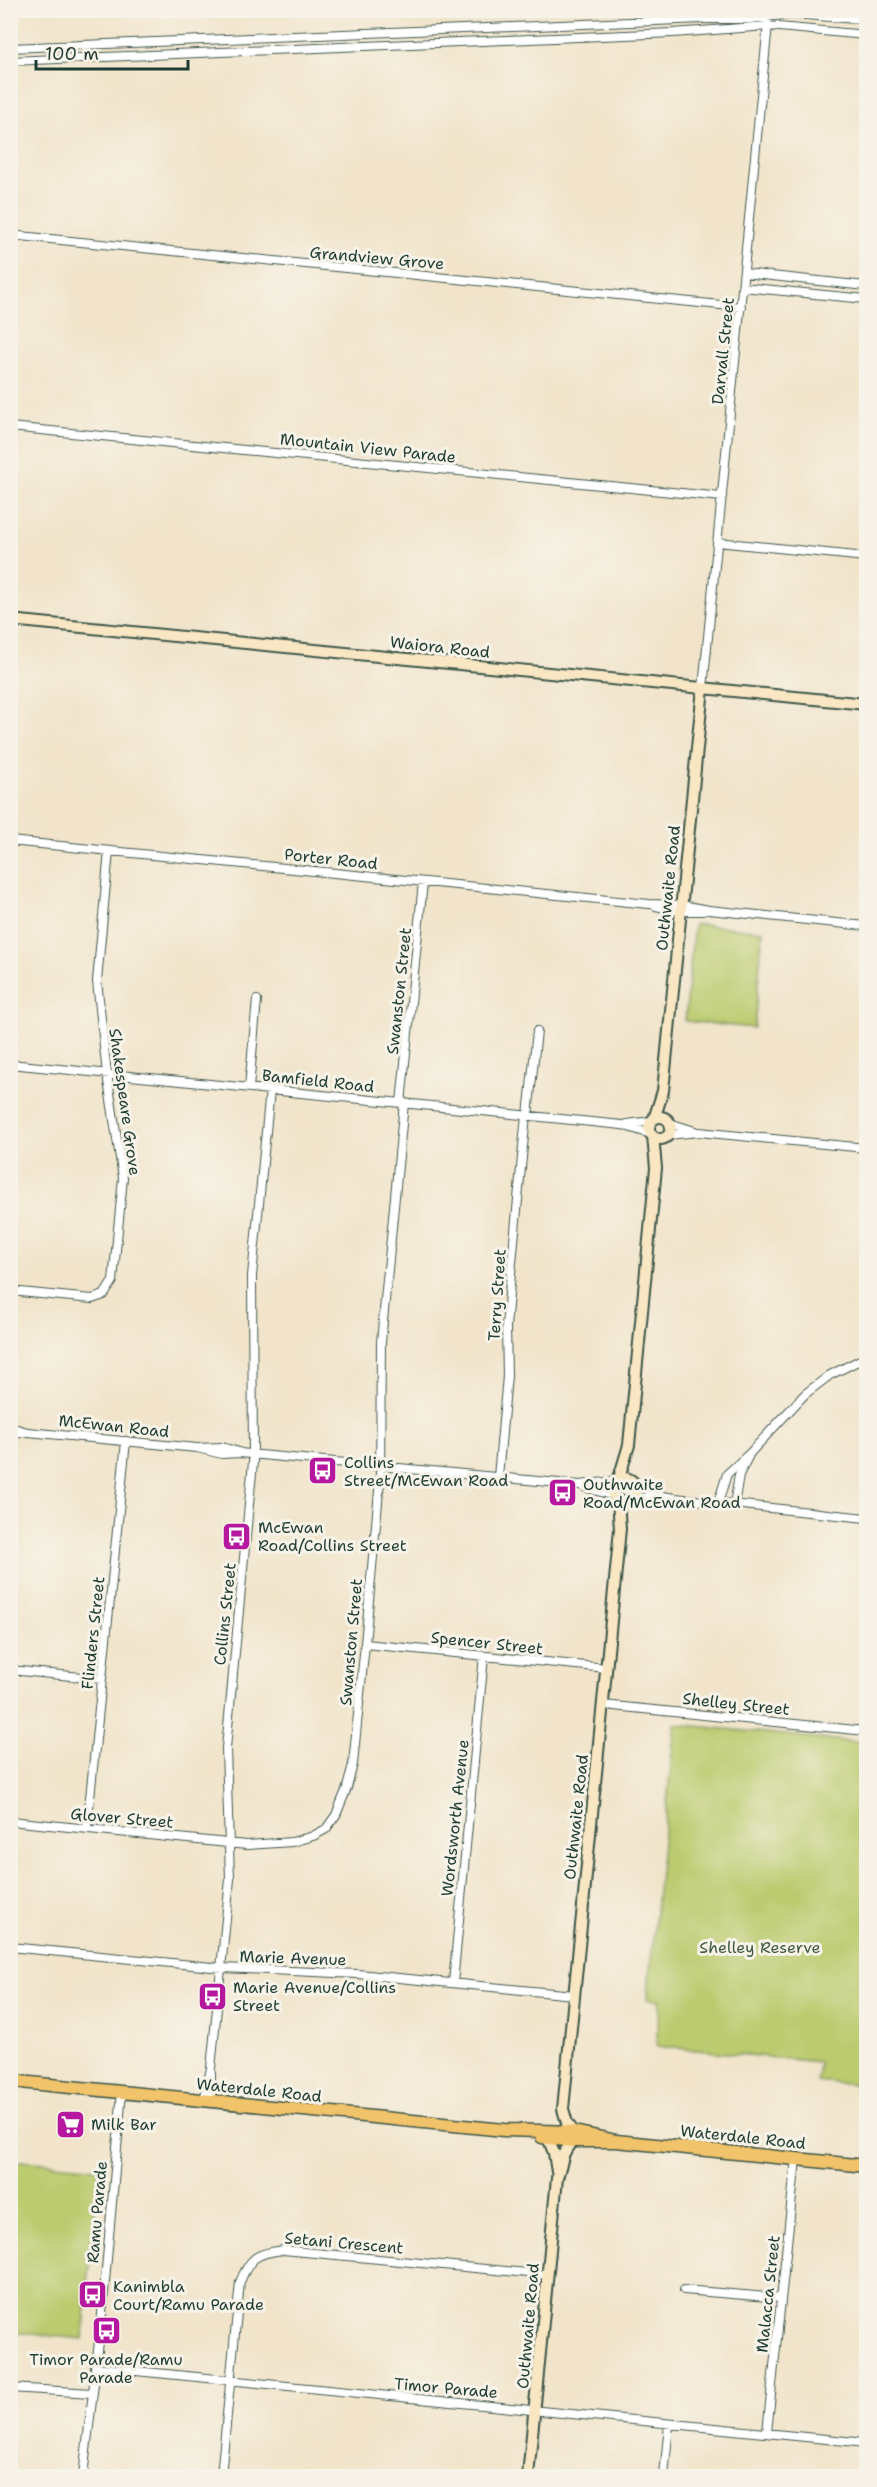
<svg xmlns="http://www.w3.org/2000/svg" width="877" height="2487" viewBox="0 0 877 2487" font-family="'Shantell Sans',sans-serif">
<rect width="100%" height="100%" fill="#f7f3e8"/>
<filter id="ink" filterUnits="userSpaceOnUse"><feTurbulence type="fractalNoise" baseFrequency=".0167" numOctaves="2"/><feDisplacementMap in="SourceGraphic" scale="12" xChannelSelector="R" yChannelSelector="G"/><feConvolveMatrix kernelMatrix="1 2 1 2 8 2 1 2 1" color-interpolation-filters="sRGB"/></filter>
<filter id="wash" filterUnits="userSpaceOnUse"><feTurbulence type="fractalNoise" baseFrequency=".008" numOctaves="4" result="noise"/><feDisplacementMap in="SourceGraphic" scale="24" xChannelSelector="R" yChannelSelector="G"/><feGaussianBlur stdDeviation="1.35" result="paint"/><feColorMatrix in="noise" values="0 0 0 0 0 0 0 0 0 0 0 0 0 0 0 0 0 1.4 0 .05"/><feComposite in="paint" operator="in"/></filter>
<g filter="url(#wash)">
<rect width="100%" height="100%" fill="#f1e4ca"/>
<!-- green -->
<path fill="#bbcb6e" stroke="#6d8451" stroke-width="1.5" d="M694,924L763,931L754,1028L685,1021Z
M675,1724L866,1743V2086L817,2081L819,2062L656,2046L660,2000L647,1999Z
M10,2160L99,2168L83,2339L11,2332Z"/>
</g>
<g filter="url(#ink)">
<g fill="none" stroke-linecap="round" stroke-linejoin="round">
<defs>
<path id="street" d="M10,48L702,19H749L793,14L856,19L866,13
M10,61L673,33L768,26L866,35
M10,235L741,307
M744,273L866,286
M742,287L866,299
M10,427L722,497
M717,542L866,557
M703,688L768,24
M10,841L649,904L681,905L709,910L866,926
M656,906L680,911H703
M10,1064L622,1125L651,1134
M249,1088L257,1000
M401,1103L423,882
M528,1115L537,1031
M669,1123L695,1131
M627,1124L652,1121
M668,1135L699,1132L866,1148
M10,1291L92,1299L104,1295L113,1281L123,1178L107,1074L97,981L109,851
M866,1327V1332
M10,1427L28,1432L197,1448L222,1447L239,1452
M10,1435L26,1432
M197,1448L222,1454L240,1453L580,1485L615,1481
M498,1477L507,1376L506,1326L526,1115
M636,1485L662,1496L675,1498L866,1518
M584,1487L614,1496
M633,1498L661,1496
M718,1503L727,1474L750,1453L805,1394L830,1375L866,1357
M734,1505L739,1475L749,1455
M365,1644L606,1668
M10,1670L102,1679
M603,1705L866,1731
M10,1821L247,1845L292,1842L313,1836L326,1829L336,1815L347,1788L353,1764L365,1644L380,1480L381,1342L404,1103
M87,1828L126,1441
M10,1947L222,1968L358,1974L574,1995
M453,1983L484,1656
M204,2101L211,2068L230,1879L226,1748L253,1462L252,1276L270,1090
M211,2101V2073
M684,2290L781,2298
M95,2367L866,2443
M10,2388L92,2393
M767,2432L796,2159
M83,2476L101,2325L122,2092
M221,2476L240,2282C250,2257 257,2253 283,2250L548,2275
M664,2476L669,2424"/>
<path id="secondary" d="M10,620L866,704
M649 1128a11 11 0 1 1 22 0a11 11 0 1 1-22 0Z
M654,1119L663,1091L703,688
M612 1490a12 12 0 1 1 24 0a12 12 0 1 1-24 0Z
M619,1478L629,1445L656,1168L653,1136
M574,2132L567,2123L563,2109L620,1529L618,1500
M548,2138L554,2153L557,2172
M528,2476L557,2178L564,2153L573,2141"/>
<path id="primary" d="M10,2081L504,2130L574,2132L616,2141
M542,2137L573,2141H616L866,2166"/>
</defs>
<!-- street casing -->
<use href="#street" stroke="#3e564a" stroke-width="10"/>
<!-- secondary casing -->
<use href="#secondary" stroke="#3e564a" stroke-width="14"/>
<!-- primary casing -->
<use href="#primary" stroke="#3e564a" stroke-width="15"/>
<!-- street -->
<use href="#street" stroke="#fff" stroke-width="8"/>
<!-- secondary -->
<use href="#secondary" stroke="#f9e7c3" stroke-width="10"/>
<!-- primary -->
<use href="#primary" stroke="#f1c36a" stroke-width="12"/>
</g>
</g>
<!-- icons -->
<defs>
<symbol id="bus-square" viewBox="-11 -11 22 22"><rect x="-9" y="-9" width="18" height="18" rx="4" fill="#b5179e" stroke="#f7f3e8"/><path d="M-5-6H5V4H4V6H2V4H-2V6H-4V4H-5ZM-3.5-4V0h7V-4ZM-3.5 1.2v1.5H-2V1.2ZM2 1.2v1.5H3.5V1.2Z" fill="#fff"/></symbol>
<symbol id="supermarket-square" viewBox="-11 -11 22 22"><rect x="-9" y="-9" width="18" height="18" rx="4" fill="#b5179e" stroke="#f7f3e8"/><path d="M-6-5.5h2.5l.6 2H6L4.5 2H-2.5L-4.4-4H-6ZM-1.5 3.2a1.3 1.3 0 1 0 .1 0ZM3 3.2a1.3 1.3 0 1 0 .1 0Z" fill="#fff"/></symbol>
</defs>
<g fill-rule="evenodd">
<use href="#bus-square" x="306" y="1454" width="33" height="33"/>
<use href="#bus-square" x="546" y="1476" width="33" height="33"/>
<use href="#bus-square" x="220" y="1520" width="33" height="33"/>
<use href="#bus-square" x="196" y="1980" width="33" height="33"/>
<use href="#supermarket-square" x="54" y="2108" width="33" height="33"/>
<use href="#bus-square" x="76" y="2278" width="33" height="33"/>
<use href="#bus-square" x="90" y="2314" width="33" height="33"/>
</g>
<g text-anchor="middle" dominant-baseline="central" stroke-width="6" stroke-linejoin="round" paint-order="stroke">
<!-- street labels -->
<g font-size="16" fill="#1f3d34" stroke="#f7f3e8">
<text transform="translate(377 258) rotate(5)">Grandview Grove</text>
<text transform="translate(723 351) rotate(-84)">Darvall Street</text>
<text transform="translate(368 448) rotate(6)">Mountain View Parade</text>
<text transform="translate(440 647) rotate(6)">Waiora Road</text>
<text transform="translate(331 859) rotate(6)">Porter Road</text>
<text transform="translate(668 888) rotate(-84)">Outhwaite Road</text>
<text transform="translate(399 991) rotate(-84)">Swanston Street</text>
<text transform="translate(318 1081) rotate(6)">Bamfield Road</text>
<text transform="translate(125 1102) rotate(82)">Shakespeare Grove</text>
<text transform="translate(497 1295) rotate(-86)">Terry Street</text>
<text transform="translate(114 1426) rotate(6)">McEwan Road</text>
<text transform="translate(225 1614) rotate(-84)">Collins Street</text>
<text transform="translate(93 1633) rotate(-84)">Flinders Street</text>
<text transform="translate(351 1642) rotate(-85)">Swanston Street</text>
<text transform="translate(487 1643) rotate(6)">Spencer Street</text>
<text transform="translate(736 1704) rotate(6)">Shelley Street</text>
<text transform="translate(576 1817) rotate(-84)">Outhwaite Road</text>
<text transform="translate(122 1818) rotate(5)">Glover Street</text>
<text transform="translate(455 1818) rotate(-84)">Wordsworth Avenue</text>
<text transform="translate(293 1958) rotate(2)">Marie Avenue</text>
<text transform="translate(259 2090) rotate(6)">Waterdale Road</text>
<text transform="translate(743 2137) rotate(6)">Waterdale Road</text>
<text transform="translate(97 2212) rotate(-85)">Ramu Parade</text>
<text transform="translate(344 2243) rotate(5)">Setani Crescent</text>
<text transform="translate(768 2294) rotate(-84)">Malacca Street</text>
<text transform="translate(528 2326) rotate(-85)">Outhwaite Road</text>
<text transform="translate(446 2388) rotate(5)">Timor Parade</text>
</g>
<!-- poi labels -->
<g font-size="16" fill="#1f3d34" stroke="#f7f3e8" text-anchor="start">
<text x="344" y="1462">Collins<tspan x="344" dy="18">Street/McEwan Road</tspan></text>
<text x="583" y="1484">Outhwaite<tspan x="583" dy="18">Road/McEwan Road</tspan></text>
<text x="258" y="1527">McEwan<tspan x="258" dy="18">Road/Collins Street</tspan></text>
<text x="233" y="1987">Marie Avenue/Collins<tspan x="233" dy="18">Street</tspan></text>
<text x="91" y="2124">Milk Bar</text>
<text x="113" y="2286">Kanimbla<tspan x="113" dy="18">Court/Ramu Parade</tspan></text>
<text x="106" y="2359" text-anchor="middle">Timor Parade/Ramu<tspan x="106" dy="18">Parade</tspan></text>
</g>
<!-- park labels -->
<g font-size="16" fill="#3e5940" stroke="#f7f3e8">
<text x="760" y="1947">Shelley Reserve</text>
</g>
</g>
<!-- margin -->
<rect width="877" height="2487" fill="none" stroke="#f7f3e8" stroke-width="36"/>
<!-- scale -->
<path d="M36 60v9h152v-9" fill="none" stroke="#1f3d34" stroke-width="3"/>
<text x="45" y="60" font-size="18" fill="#1f3d34" stroke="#f7f3e8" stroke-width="4.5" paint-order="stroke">100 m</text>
</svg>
